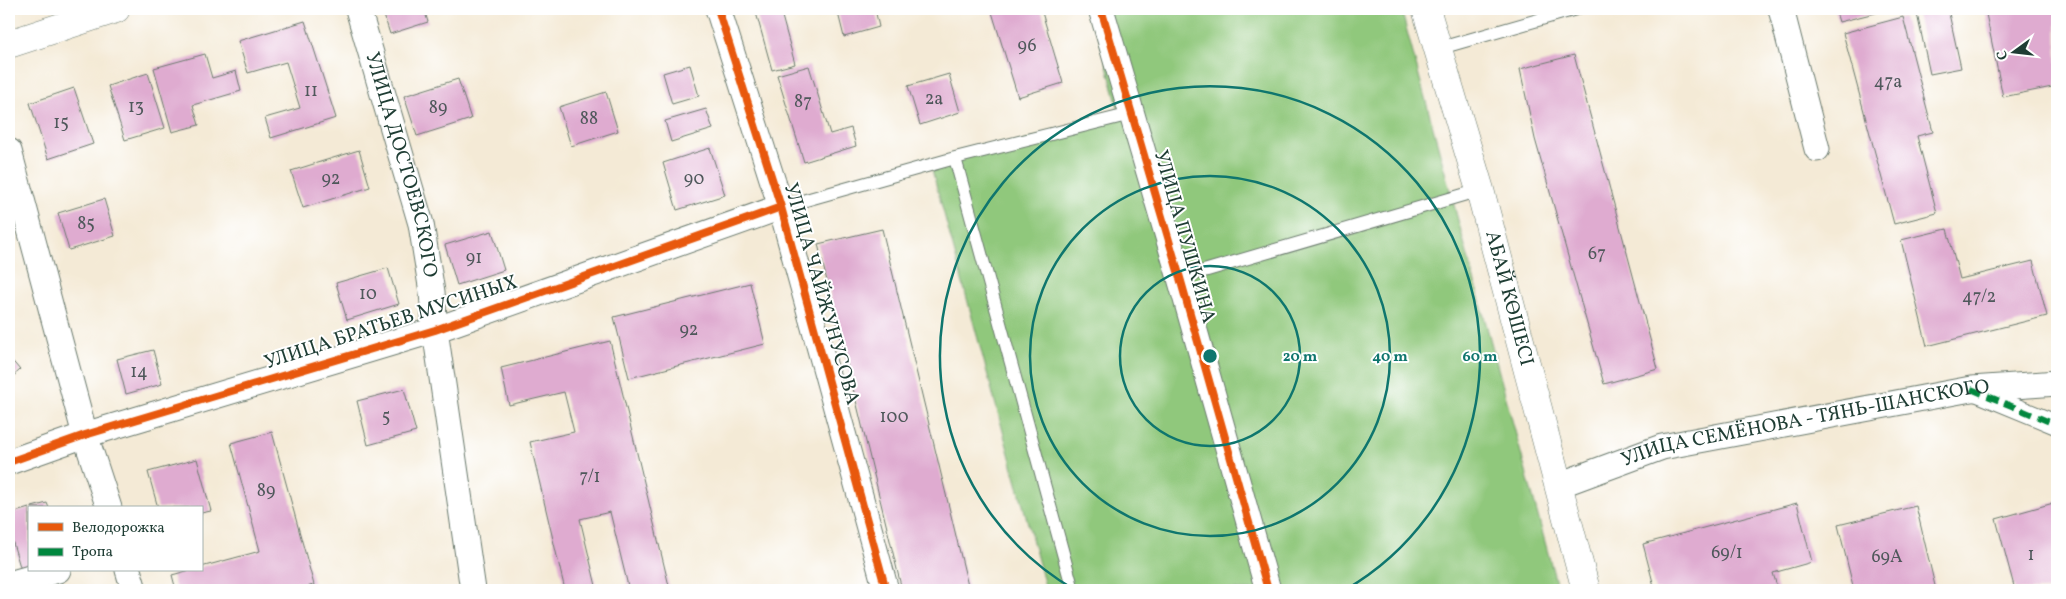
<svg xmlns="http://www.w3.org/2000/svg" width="2066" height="599" viewBox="0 0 2066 599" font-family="Vollkorn,serif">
<rect width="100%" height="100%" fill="#fff"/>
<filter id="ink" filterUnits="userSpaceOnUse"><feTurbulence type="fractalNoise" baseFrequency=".02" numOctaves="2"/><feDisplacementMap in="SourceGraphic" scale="10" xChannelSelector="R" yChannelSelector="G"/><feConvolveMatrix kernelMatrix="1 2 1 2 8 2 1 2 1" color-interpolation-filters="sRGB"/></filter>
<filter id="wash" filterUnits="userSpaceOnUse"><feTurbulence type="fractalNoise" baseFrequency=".0096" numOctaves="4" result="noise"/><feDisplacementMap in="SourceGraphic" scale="20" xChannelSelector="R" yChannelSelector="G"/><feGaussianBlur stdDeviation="1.12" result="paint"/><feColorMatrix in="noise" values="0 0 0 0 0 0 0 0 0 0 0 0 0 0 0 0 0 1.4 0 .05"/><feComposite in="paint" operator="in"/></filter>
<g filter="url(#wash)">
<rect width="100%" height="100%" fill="#f4ead6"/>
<!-- green -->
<path fill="#90c87c" stroke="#588258" d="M1092,9H1401L1558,590H1046L931,166L1120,115Z"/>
<g id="blocks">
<!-- building -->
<path fill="#dfabd0" d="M382,9H424L428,22L390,34Z
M755,9H780L795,64L772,70Z
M837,9H875L879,27L844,37Z
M991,9H1041L1063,83L1018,97Z
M1835,9H1882L1883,11L1839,22Z
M1916,9H1948L1961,68L1930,74Z
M1985,9H2056L2057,86L2003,97Z
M1903,17L1933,132L1917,136L1937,213L1894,224L1843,33Z
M305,21L336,118L271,138L265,118L300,108L286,62L248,73L238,41Z
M205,54L212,78L236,71L241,91L193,105L199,125L172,132L154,68Z
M1574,55L1658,369L1604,384L1535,139L1520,69Z
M690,65L699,96L672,104L663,73Z
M809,66L830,134L851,128L856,146L804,162L777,75Z
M148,73L165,128L125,140L108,86Z
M949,74L960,112L920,125L908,86Z
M458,79L471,119L417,136L404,96Z
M74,88L93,144L48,159L30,103Z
M606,92L618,131L571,146L559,107Z
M706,109L713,129L671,142L665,121Z
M710,148L725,195L677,210L663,163Z
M359,150L370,187L303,208L291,171Z
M104,199L115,236L69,250L58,213Z
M882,229L969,590H902L818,244Z
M1947,229L1960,279L2033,261L2047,316L1927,346L1901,240Z
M492,231L504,270L457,285L445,245Z
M388,268L399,304L347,320L336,283Z
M750,283L765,344L629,378L614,317Z
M610,341L670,590H629L610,512L580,519L597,590H565L530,442L574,432L564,392L509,405L501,368Z
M153,350L162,384L126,394L117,359Z
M9,357L20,370L9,380Z
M404,389L416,432L368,445L357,401Z
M272,432L314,585L294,590H176L172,575L190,570H201V567L260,551L231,443Z
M197,459L211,511L201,513V508H158L148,472Z
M2057,502V590H2015L1996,519Z
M47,503L49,508H32V507Z
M1797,503L1812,562L1773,573L1778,590H1655L1643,544Z
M1916,506L1936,590H1854L1838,525Z
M29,508V568L21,570L9,530V514Z"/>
</g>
</g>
<g filter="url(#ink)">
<use href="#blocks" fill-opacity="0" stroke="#6a7a6d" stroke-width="1"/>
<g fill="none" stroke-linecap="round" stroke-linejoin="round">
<defs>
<path id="service" d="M1437,49L1576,9
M955,158L1073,590
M781,207L955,158L1131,114
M1180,278L1480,190"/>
<path id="pedestrian" d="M1972,390L2057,425"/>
<g id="minor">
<path id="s1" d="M358,9L421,224L432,292L435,330L473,590"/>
<path d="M718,9L781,207L886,590"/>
<path d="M1101,9L1180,278L1268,590"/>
<path d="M1781,9L1817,149"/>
<path d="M9,151L85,435L109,508"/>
<path d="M9,462L85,435L435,330L781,207"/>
<path id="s2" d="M1559,485L1662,447L1971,389L2057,383"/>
<path d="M128,570L134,590"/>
<path d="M9,584L58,570"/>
</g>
<path id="tertiary" d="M9,44L116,9"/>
<g id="secondary">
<path id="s3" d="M1426,9L1480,190L1586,590"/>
</g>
</defs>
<!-- service casing -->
<use href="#service" stroke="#6a7a6d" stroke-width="14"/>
<!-- pedestrian casing -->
<use href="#pedestrian" stroke="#6a7a6d" stroke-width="21"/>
<!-- minor casing -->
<use href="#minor" stroke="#6a7a6d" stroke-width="27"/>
<!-- tertiary casing -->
<use href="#tertiary" stroke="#6a7a6d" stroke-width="29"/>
<!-- secondary casing -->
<use href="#secondary" stroke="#6a7a6d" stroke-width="29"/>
<!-- service -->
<use href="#service" stroke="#fff" stroke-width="12"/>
<!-- pedestrian -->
<use href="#pedestrian" stroke="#fff" stroke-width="19"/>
<!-- minor -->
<use href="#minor" stroke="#fff" stroke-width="25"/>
<!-- tertiary -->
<use href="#tertiary" stroke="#fff" stroke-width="28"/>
<!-- secondary -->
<use href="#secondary" stroke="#fff" stroke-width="28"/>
<!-- quiet -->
<path stroke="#00873e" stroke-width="6" stroke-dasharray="12 6" stroke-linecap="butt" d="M1971,389L2057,425"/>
<defs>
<path id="cycleway" d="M718,9L781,207L886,590
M1101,9L1180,278L1268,590
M9,462L85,435L435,330L781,207"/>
</defs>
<!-- cycleway casing -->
<use href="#cycleway" stroke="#fff" stroke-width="11"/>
<!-- cycleway -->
<use href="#cycleway" stroke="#e8590c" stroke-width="8"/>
</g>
</g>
<!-- distance rings -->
<g fill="none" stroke="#0f766e" stroke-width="2.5">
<circle cx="1210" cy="356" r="90"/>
<circle cx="1210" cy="356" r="180"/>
<path d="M1075 590A270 270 0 1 1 1345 590"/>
</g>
<g text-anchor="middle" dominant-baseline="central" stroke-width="4" stroke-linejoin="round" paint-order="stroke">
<!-- number labels -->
<g font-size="18" fill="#4f585b">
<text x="1027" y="46">96</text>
<text x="1888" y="82">47а</text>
<text x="311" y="91">11</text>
<text x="934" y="99">2а</text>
<text x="803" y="102">87</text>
<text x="136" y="107">13</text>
<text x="438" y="108">89</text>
<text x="589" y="119">88</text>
<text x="61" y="123">15</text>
<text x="331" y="179">92</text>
<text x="694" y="179">90</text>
<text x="86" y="224">85</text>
<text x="1597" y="254">67</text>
<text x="474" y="258">91</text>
<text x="368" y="294">10</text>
<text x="1979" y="297">47/2</text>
<text x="689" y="330">92</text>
<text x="139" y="372">14</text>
<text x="386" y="417">5</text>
<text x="894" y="417">100</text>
<text x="590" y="477">7/1</text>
<text x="266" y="491">89</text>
<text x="1727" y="553">69/1</text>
<text x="2031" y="555">1</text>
<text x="1887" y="557">69А</text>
</g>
<!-- street labels -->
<g font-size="20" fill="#1f3d34" stroke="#fff">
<text stroke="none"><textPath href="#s1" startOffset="162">УЛИЦА ДОСТОЕВСКОГО</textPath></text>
<text transform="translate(1184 237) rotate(74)">УЛИЦА ПУШКИНА</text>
<text transform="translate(821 294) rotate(74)">УЛИЦА ЧАЙЖУНУСОВА</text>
<text stroke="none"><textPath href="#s3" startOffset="301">АБАЙ КӨШЕСІ</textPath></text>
<text transform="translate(391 323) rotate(-18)">УЛИЦА БРАТЬЕВ МУСИНЫХ</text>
<text stroke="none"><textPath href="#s2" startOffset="255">УЛИЦА СЕМЁНОВА - ТЯНЬ-ШАНСКОГО</textPath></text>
</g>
</g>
<circle cx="1210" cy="356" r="8" fill="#0f766e" stroke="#fff" stroke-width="2.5"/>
<g font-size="15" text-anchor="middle" font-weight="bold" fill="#0f766e" stroke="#fff" stroke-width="4" stroke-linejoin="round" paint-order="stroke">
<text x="1300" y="361">20 m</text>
<text x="1390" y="361">40 m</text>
<text x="1480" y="361">60 m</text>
</g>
<!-- margin -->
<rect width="2066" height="599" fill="none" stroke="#fff" stroke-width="30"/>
<!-- legend -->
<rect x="28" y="506" width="175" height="65" fill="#ffffff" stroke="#a5b1ae"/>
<rect x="38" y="523" width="25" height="8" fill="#e8590c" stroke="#a5b1ae"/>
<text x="72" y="532" font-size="15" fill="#1f3d34">Велодорожка</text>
<rect x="38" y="548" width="25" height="8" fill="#00873e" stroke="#a5b1ae"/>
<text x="72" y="556" font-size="15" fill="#1f3d34">Тропа</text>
<!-- north arrow -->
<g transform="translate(2014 52) rotate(255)" stroke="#ffffff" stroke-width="4" paint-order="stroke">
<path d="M0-4L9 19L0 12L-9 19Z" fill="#1f3d34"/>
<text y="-8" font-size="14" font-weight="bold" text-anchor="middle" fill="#1f3d34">С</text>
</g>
</svg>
